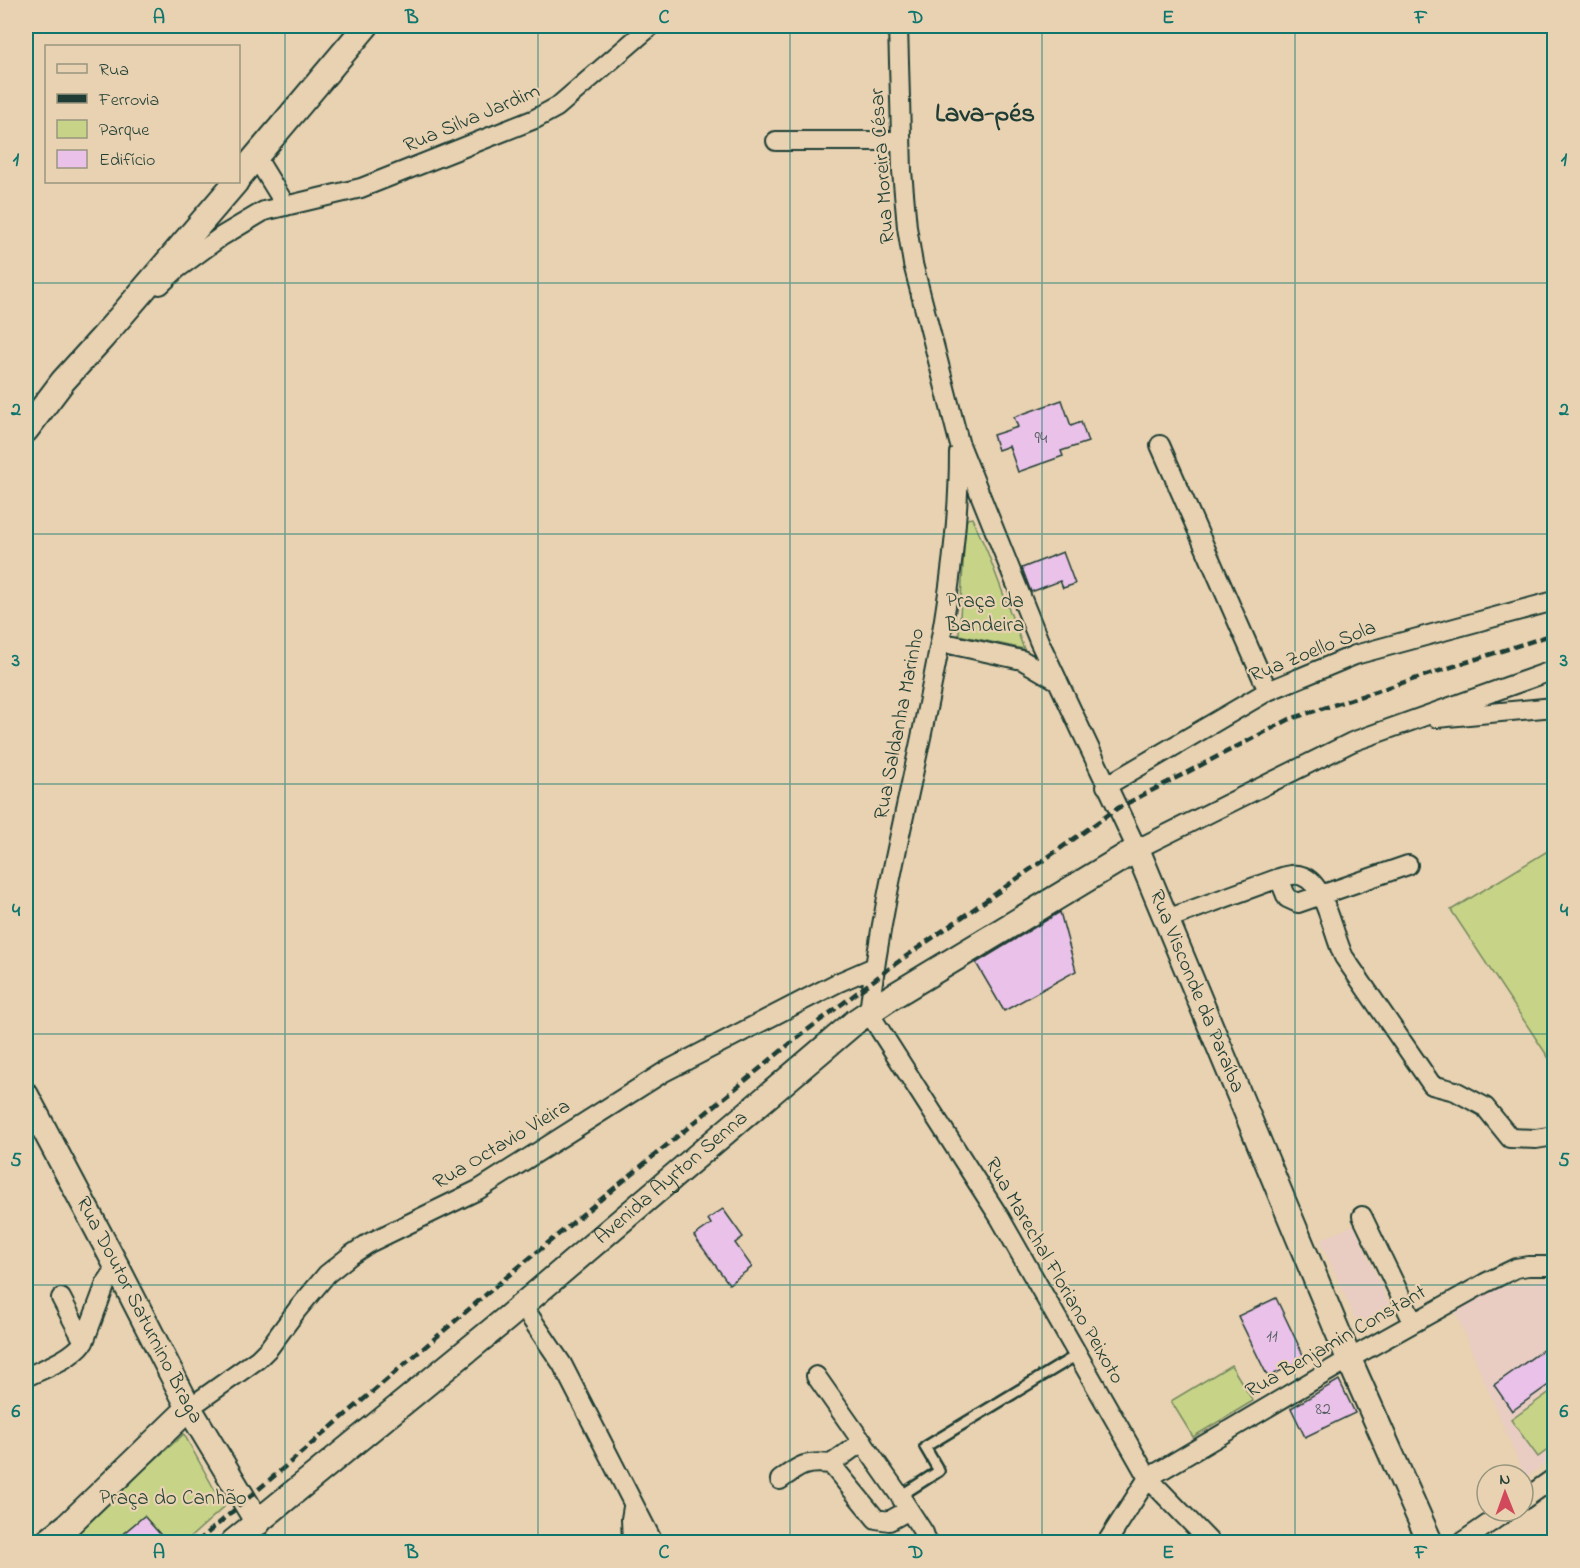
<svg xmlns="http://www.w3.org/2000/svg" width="1580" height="1568" viewBox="0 0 1580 1568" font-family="'Indie Flower',sans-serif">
<rect width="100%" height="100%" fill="#e8d2b1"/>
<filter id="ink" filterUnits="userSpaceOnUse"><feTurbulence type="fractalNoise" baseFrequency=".0167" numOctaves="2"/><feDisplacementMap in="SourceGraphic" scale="12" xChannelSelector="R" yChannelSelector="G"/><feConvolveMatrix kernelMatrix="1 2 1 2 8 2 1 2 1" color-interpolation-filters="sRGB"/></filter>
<g filter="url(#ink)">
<!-- built -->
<path fill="#e9cdc2" d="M1354,1225L1393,1313L1359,1327L1320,1240Z
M1554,1278V1458L1525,1478L1454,1309L1494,1289Z"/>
<!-- green -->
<path fill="#c7d487" stroke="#73885e" stroke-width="1.5" d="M972,518L987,551L1024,649L959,635L965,530L967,519Z
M1554,847V1066L1451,910Z
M1231,1365L1253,1401L1193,1437L1171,1401Z
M1554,1389V1445L1538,1457L1511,1420Z
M184,1434L224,1507L185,1542H61Z"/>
<!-- building -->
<path fill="#eac1e8" stroke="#1f3d34" stroke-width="1.5" d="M1062,400L1071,426L1081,422L1088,442L1061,451L1063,456L1018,472L1009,446L998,450L993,435L1018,427L1014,417Z
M1063,552L1075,584L1063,588L1060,581L1031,592L1022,568Z
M1060,912L1076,971L1004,1011L976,963Z
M723,1209L743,1237L735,1243L752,1267L729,1284L694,1236L711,1224L708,1219Z
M1276,1298L1305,1359L1268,1377L1238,1316Z
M1554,1342V1381L1512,1411L1494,1385Z
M1339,1380L1355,1413L1305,1437L1291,1408Z
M144,1516L167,1542H113Z"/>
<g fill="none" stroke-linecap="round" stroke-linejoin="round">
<defs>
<path id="lane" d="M900,1496L939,1471L925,1447L1077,1355"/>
<path id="street" d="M898,26L902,171L907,227L913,264L959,442L1039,641L1137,849L1352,742L1554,670
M776,141H901
M256,157L286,206
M160,285L177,269L222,236L264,211L361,188L535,119L557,107L651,26
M1160,445L1268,691
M959,453C959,643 890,825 869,1013L1000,1218L1148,1478L1210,1542
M940,642L1022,660L1058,681
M1437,718L1554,707
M1106,786L1268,691L1355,655L1554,601
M1279,878L1287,898L1298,903L1408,865
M1167,919L1279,878C1286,876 1295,873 1302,876C1326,884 1333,936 1344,957L1432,1085L1455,1091L1485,1107L1510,1138L1536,1139L1554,1136
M1362,1216L1413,1322
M61,1298L84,1342
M522,1305L562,1364L653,1542
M816,1376L900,1496L924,1533L927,1542
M26,1377C45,1368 70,1360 84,1342L106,1283L117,1267
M189,1408L258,1359L269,1348L297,1310L327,1274L351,1255L369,1243L478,1190L664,1072L837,983L874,967
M831,1464L876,1519L889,1521L909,1510
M780,1480C800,1465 806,1461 831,1464L863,1441
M1523,1500L1554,1478
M632,1542L631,1519L633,1507
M1107,1542L1148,1478L1349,1359L1485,1283L1516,1268L1528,1266H1554
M1462,1542L1507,1511"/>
<g id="secondary">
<path d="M238,178L366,26"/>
<path d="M26,430L63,381L103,337L236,182"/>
<path id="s1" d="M26,1095L117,1267L189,1408L258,1523"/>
<path d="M47,1542L68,1525L189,1408"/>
<path id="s2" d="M233,1542L507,1318L856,1021L890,998L1137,849L1349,1359L1430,1542"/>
</g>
</defs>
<!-- lane casing -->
<use href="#lane" stroke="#1f3d34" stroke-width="14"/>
<!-- street casing -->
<use href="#street" stroke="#1f3d34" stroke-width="22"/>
<!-- secondary casing -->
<use href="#secondary" stroke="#1f3d34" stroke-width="28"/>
<!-- lane -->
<use href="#lane" stroke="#e8d2b1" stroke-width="9"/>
<!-- street -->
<use href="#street" stroke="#e8d2b1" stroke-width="18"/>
<!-- secondary -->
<use href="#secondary" stroke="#e8d2b1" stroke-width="24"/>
<!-- rail -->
<path stroke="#1f3d34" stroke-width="4.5" stroke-dasharray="9 4.5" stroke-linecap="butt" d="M197,1542L503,1280L798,1037L898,962L1118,808L1290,719L1554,634"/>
</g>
</g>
<!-- grid -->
<path fill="none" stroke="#0f766e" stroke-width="1.5" stroke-opacity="0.55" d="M285,26V1542M538,26V1542M790,26V1542M1042,26V1542M1295,26V1542M26,283H1554M26,534H1554M26,784H1554M26,1034H1554M26,1285H1554"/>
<g text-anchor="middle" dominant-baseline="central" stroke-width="4.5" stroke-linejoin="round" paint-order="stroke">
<!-- number labels -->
<g font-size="18" fill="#525e61">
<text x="1041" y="439">94</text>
<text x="1272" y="1337">11</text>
<text x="1323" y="1410">82</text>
</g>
<!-- street labels -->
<g font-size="21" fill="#1f3d34" stroke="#e8d2b1">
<text transform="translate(472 119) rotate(-23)">Rua Silva Jardim</text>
<text transform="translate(883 166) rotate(-94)">Rua Moreira César</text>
<text transform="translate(1313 652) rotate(-22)">Rua Zoello Sola</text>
<text transform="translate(900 724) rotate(-79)">Rua Saldanha Marinho</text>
<text stroke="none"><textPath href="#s2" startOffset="1296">Rua Visconde da Paraíba</textPath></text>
<text transform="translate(502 1145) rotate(-31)">Rua Octavio Vieira</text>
<text stroke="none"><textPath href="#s2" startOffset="570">Avenida Ayrton Senna</textPath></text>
<text transform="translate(1054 1271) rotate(60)">Rua Marechal Floriano Peixoto</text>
<text stroke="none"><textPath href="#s1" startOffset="243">Rua Doutor Saturnino Braga</textPath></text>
<text transform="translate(1336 1342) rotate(-30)">Rua Benjamin Constant</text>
</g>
<!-- park labels -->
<g font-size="21" fill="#274538" stroke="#e8d2b1">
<text x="985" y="602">Praça da<tspan x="985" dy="24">Bandeira</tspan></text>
<text x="173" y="1499">Praça do Canhão</text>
</g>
<!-- district labels -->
<g font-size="27" font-weight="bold" fill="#1f3d34" stroke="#e8d2b1">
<text x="985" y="114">Lava-pés</text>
</g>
</g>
<!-- margin -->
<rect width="1580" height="1568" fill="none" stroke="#e8d2b1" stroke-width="66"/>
<!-- legend -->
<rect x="45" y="45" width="195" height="138" fill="#e8d2b1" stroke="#98967f" stroke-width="1.5"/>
<rect x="57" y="64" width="30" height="9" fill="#e8d2b1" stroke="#98967f" stroke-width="1.5"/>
<text x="99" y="75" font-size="18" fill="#1f3d34">Rua</text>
<rect x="57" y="94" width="30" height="9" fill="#1f3d34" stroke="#98967f" stroke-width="1.5"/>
<text x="99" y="105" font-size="18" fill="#1f3d34">Ferrovia</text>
<rect x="57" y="120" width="30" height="18" fill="#c7d487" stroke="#98967f" stroke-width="1.5"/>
<text x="99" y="135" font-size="18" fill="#1f3d34">Parque</text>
<rect x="57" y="150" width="30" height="18" fill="#eac1e8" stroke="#98967f" stroke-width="1.5"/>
<text x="99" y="165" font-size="18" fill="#1f3d34">Edifício</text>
<!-- north arrow -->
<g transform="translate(1505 1493) rotate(359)"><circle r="28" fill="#e8d2b1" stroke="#98967f" stroke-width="1.5"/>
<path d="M0-4.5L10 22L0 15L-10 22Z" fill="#d1495b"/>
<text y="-9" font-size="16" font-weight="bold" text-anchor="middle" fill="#1f3d34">N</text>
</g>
<rect x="33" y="33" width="1514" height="1502" fill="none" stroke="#0f766e" stroke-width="2"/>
<g font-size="20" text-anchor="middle" font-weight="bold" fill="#0f766e">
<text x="159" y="23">A</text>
<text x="412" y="23">B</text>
<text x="664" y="23">C</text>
<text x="916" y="23">D</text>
<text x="1168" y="23">E</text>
<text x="1421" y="23">F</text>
<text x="16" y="165">1</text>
<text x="1564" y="165">1</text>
<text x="16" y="415">2</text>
<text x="1564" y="415">2</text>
<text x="16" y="666">3</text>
<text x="1564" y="666">3</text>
<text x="16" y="916">4</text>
<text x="1564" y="916">4</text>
<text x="16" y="1166">5</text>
<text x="1564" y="1166">5</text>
<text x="16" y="1417">6</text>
<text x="1564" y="1417">6</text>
<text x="159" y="1558">A</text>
<text x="412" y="1558">B</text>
<text x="664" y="1558">C</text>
<text x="916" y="1558">D</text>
<text x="1168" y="1558">E</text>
<text x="1421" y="1558">F</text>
</g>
</svg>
